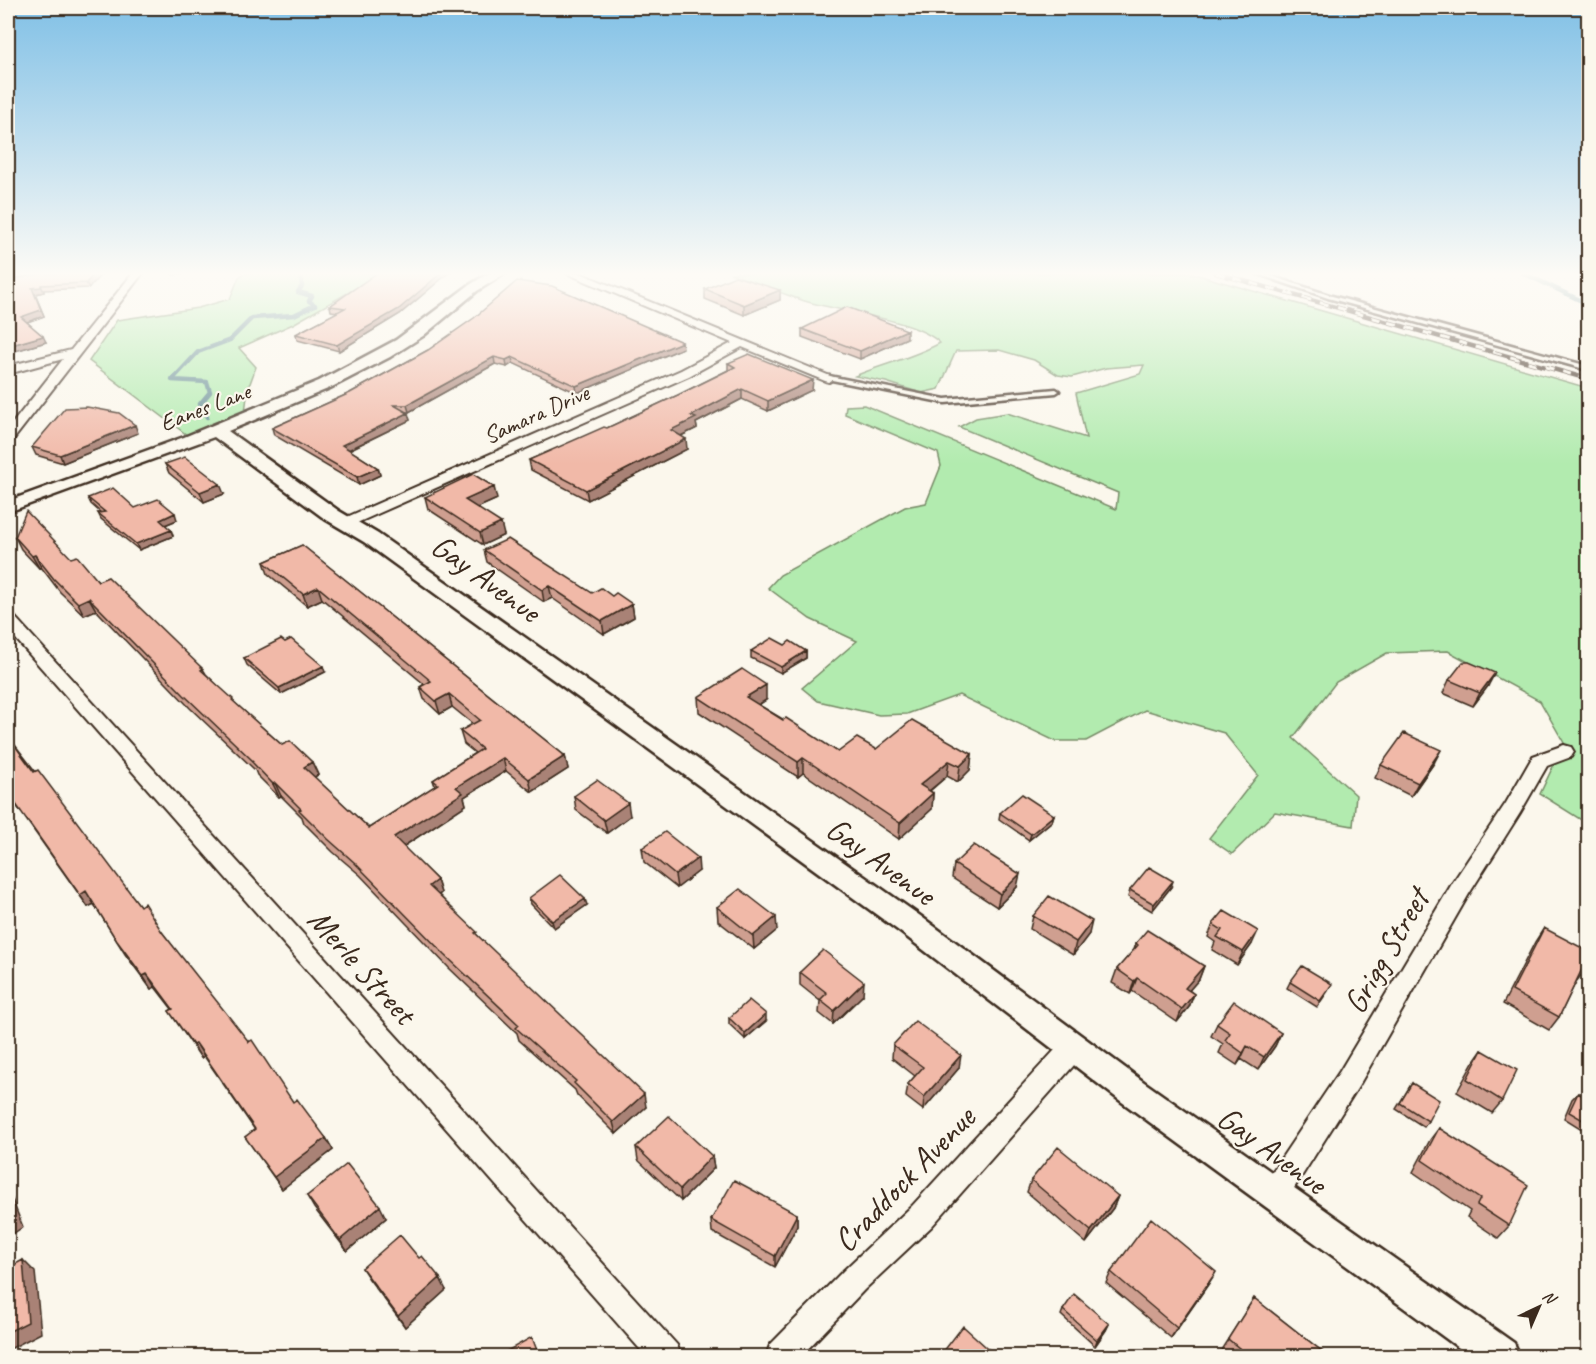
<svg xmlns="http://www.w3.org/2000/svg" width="1596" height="1364" viewBox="0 0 1596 1364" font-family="Caveat,sans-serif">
<rect width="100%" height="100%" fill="#fbf7ec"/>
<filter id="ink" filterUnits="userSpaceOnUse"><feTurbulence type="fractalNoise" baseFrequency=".0167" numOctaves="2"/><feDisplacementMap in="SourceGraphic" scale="12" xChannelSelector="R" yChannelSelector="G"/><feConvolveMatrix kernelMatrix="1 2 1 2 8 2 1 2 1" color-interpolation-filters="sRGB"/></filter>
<g filter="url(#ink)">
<!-- green -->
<path fill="#b2ebaf" stroke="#768a66" stroke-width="1.5" d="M245,273H378L374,278L293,324L239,348L256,367L248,389L245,412L187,435L89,361L117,320L198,308L230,299L239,277Z
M730,273H1191L1588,388V813L1583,821L1540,794L1564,743L1540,701L1448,651L1387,653L1336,682L1293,738L1356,795L1353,826L1275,812L1232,854L1209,838L1258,775L1224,733L1145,710L1086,741H1055L959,695L907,714L879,715L818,701L802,688L857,641L810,619L768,588L780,575L905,507L926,503L941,466L938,453L845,414L846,406L864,405L1116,509L1118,493L959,427L976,418L1007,413L1086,438L1076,393L1140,374L1144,365L1106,368L1072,377L1058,375L1034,360L999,350L956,351L939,389L921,393L886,382L855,376C883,364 913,358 940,343C915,319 843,312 808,302C782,294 755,282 730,273Z"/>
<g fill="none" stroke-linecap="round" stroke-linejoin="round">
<!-- stream -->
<path stroke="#678f95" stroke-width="4.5" d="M1523,273L1588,304
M207,417L200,404L210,392L207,382L172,380L198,352L230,340L252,318L294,315L315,305L309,301L312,296L298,292L302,286L301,273"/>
<defs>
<path id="service" d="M1255,273H1262L1332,296L1588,366V370L1328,298Z
M829,376L945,399L1056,389L1059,391L1056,393L945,403L827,379V377Z"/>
<path id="minor" d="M133,273H143L13,440L8,441V429L63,359L8,374V366L71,350Z
M566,273H580L835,378L829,382L825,381L742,347L689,376L350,526H340L337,523L340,520L681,370L732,343Z
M8,615L14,616L677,1345L681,1356H646L8,630Z
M1564,745L1571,747L1574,752L1571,757L1547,766L1520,813L1469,894L1358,1087L1284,1204L1274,1208L1264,1204L1260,1194L1264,1184L1340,1071L1453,882L1506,803L1533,756Z
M1074,1036L1083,1039L1086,1047L1083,1055L932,1226L864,1290L801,1356H766L770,1345L844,1270L912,1206L1065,1039Z"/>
<path id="tertiary" d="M489,273H506L477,291L423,336L390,357L330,388L228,431L339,511L378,534L919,915L1144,1082L1514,1343L1520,1356H1470L1122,1102L899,931L364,542L325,519L214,437L8,512V501L184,437L319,381L396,340L468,286Z"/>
</defs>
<!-- service casing -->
<use href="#service" stroke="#3b2a1e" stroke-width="5"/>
<!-- minor casing -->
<use href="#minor" stroke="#3b2a1e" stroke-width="4"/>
<!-- tertiary casing -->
<use href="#tertiary" stroke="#3b2a1e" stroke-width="5"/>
<!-- service -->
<use href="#service" fill="#fbf7ec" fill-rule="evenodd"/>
<!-- minor -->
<use href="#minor" fill="#fbf7ec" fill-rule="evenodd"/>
<!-- tertiary -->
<use href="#tertiary" fill="#fbf7ec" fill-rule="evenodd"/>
<defs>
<path id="rail" d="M1216,273L1588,379"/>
</defs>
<!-- rail casing -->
<use href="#rail" stroke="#3b2a1e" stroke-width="4.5"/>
<!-- rail -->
<use href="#rail" stroke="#fbf7ec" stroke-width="3" stroke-dasharray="9" stroke-linecap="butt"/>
</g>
<!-- wall -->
<path fill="#cf9f90" stroke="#3b2a1e" stroke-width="1.5" d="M44,273H102L89,288L44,290V292L35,294L44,316L27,322L46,342L8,353V280Z
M377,273H449L446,275L400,314L339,351L297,340L296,334L338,312L331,311L330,306Z
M705,289L780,290V300L744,315L705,299Z
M802,329L907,338L860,359L802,337Z
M683,348L577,393L513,363L507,367L495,364L409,412H406L410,420L349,450L378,468L380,475L359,485L274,435L272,428L350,393L428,350Z
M728,363L812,390L768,411L742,399L696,423L697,428L681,436L687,449L588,500L531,470L529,460L607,428L678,395L728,370Z
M138,433L63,463L36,455L32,447Z
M165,464L224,494L204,502L169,473Z
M425,497L497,499L477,508L504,535L483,545L428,509Z
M88,498L135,508L177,520L165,525L171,530L173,536L139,550L101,519L98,513H101L91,504Z
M15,537L71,558L203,669L206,674L235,703L282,745L312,762L318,775L314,777L369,828L435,786L433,780L475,753L464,744L460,731L473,724L452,707L440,714L424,699L420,687L424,684L322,599L307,606L268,574L264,562L302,545L565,756L568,769L532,792L506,771L464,797L466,805L403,847L437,880L441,893L439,895L479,937L646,1107L616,1134L577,1095L575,1090L519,1040L517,1033L449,968L360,875L333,852L304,823L302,817L281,796L279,797L257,775L255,770L190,708L96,610L84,615L60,592L41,567L39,568L21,549Z
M484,550L592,593L612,596L632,604L634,617L604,634L552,598L544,602L487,562Z
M785,645L806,651V658L781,673L751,658V651Z
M244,658L325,672L281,694L247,665Z
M1449,680L1488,686L1473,706L1443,693Z
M698,697L766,700L759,705L838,752L876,749L972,754L970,770L958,782L947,776L930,791L933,793L932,809L899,839L803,773L798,777L699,712Z
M8,736L140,906L162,932L293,1102L326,1138L333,1150L282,1189L245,1137L255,1130L204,1056L201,1058L169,1011L172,1009L155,987L151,989L125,954L94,904L88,907L8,794Z
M1434,763L1411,796L1375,778L1381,765Z
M574,796L630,816L607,833L576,810Z
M1000,813L1054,815L1052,821L1029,840L999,819Z
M642,848L699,871L677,888L644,862Z
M954,864L1017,887L997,907L952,878Z
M1171,887L1152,911L1128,897L1130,890Z
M529,898L587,905L554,928L531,904Z
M717,907L777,930L754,949L718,921Z
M1033,916L1089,934L1073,955L1030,929Z
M1213,924L1252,944L1237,965L1212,950L1215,942L1208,937Z
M1544,928L1586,969L1576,982L1559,1017L1549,1030L1503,1004L1535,942Z
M1136,943L1204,966L1199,979L1189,990L1194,994L1189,1007L1177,1022L1132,991L1130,994L1112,983L1117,969L1134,950Z
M800,972L863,995L833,1024L819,1013L820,1001L800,985Z
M1290,982L1328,991L1317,1007L1287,988Z
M729,1018L766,1021L745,1039L729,1024Z
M1217,1024L1281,1033L1275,1046L1258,1070L1241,1059L1237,1065L1219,1053L1223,1044L1211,1036Z
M893,1045L959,1068L923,1110L906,1097L908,1084L915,1076L892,1058Z
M1482,1050L1502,1101L1492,1113L1457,1092L1473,1063Z
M1412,1083L1428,1121L1424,1127L1396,1109Z
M1578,1093L1588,1099V1133L1564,1118L1572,1099Z
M1439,1128L1509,1226L1498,1238L1467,1217L1470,1211L1413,1172L1430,1140Z
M636,1147L712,1156L714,1168L681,1201L638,1160Z
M1031,1180L1118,1196L1113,1208L1086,1243L1027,1192Z
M307,1196L386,1218L347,1251L314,1208Z
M797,1214V1226L775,1267L712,1232L711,1220Z
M419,1258L446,1290L405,1327L369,1279L362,1268Z
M1111,1272L1209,1283L1171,1338L1106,1283Z
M1254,1298L1328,1356H1229L1221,1350Z
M1063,1310L1109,1324L1106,1330L1095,1346L1061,1315Z"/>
<!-- shaded-wall -->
<path fill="#a98276" stroke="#3b2a1e" stroke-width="1.5" d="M8,273H22L8,276Z
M95,273H102L89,288L86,283Z
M172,273H187L173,275Z
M441,273H449L446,275L400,314L339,351L337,345Z
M41,285L44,292L35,294L44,316L24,323L21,317L32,288Z
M780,290V300L744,315V305Z
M907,330V338L860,359V351Z
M43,336L46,342L8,353V346Z
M682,342L683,348L577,393L576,386Z
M494,357L495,364L409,412L407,405Z
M512,357L513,363L507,367L506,360Z
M813,380L812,390L768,411V401Z
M742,389V399L696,423L697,428L672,440L671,430L691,416Z
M408,413L410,420L344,452L342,445Z
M135,425L138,433L63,463L60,455Z
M686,439L687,449L588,500L586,490Z
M378,468L380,475L359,485L357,477Z
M220,484L224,494L204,502L200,492Z
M494,487L497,499L468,512L465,500Z
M175,513L177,520L162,526L160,520Z
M501,523L504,535L483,545L480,533Z
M171,530L173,536L139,550L136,544Z
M35,555L41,567L39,568L32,556Z
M549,586L552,598L544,602L542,590Z
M318,587L322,599L307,606L303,594Z
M89,598L96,610L84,615L78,603Z
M632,604L634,617L604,634L602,621Z
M806,651V658L781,673V667Z
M323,666L325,672L281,694L279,688Z
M1495,673L1488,686L1473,706L1480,693Z
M766,685V700L746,712V697Z
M449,694L452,707L440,714L436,701Z
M1441,750L1434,763L1411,796L1418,783Z
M972,754L970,770L958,782L960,766Z
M565,756L568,769L532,792L529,779Z
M503,758L506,771L464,797L466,805L398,850L394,837L456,787Z
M803,758V773L798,777V762Z
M949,761L947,776L918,800L920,785Z
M312,762L318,775L309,780L304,767Z
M275,783L281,796L279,797L273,784Z
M933,793L932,809L899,839L900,823Z
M628,803L630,816L607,833L604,820Z
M1054,815L1052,821L1029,840L1031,834Z
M698,858L699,871L677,888L675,875Z
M1020,874L1017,887L997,907L1000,894Z
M437,880L441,893L433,899L429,886Z
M1173,881L1171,887L1152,911L1154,904Z
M86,891L94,904L88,907L80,895Z
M585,899L587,905L554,928L552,921Z
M776,917L777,930L754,949L753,936Z
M1092,921L1089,934L1073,955L1076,942Z
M1258,931L1252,944L1237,965L1243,952Z
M1204,966L1199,979L1180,1001L1185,988Z
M147,974L155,987L151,989L143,976Z
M1137,978L1132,991L1130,994L1134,981Z
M864,982L863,995L833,1024L834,1011Z
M1194,994L1189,1007L1177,1022L1182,1009Z
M766,1014V1021L745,1039V1033Z
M1281,1033L1275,1046L1258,1070L1264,1057Z
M196,1043L204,1056L201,1058L193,1045Z
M1247,1046L1241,1059L1237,1065L1243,1053Z
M961,1055L959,1068L923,1110L924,1097Z
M644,1094L646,1107L616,1134L613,1122Z
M326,1138L333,1150L282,1189L274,1177Z
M712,1156L714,1168L681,1201L680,1189Z
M8,1189L23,1227L8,1237Z
M1118,1196L1113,1208L1086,1243L1091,1231Z
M380,1206L386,1218L347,1251L340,1240Z
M797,1214V1226L775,1267V1256Z
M23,1260L35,1272L41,1333L8,1350V1332Z
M1216,1272L1209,1283L1171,1338L1177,1328Z
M440,1278L446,1290L405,1327L398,1316Z
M1109,1324L1106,1330L1095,1346L1097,1340Z"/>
<!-- building -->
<path fill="#f1b9a8" stroke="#3b2a1e" stroke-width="1.5" d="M44,273H95L86,283L41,285V287L32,288L41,310L21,317L43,336L8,346V280Z
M377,273H441L399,309L337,345L296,334L345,308L330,306Z
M735,276L780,290L744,305L705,289Z
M517,281L552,286L682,342L576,386L512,357L506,360L494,357L407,405H394L408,413L342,445L378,468L357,477L272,428L350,393L428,350L474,318Z
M847,307L907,330L860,351L802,329Z
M749,354L813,380L768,401L742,389L691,416L696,418L671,430L686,439L586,490L529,460L604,427L607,428L678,395L735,367L728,363Z
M87,407L119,413L135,425L60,455L32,447L65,408Z
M185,457L220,484L200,492L165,464Z
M473,474L494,487L465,500L501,523L480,533L425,497Z
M113,488L135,508L158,499L175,513L160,520L171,530L136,544L98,513L105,512L88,498Z
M26,511L71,558L77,556L98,581L108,577L203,669L201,670L233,699L232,700L282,745L290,741L312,762L304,767L369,828L438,784L433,780L482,749L460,731L480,720L449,694L436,701L420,687L431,681L318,587L303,594L264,562L302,545L565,756L529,779L503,758L456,787L463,793L394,837L437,880L429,886L477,932L475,933L644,1094L613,1122L574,1083L576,1081L516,1028L519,1025L445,955L355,863L328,839L299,810L301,809L275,783L273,784L252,762L253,761L184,695L89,598L78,603L54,579L35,555L32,556L15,537Z
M508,539L592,593L601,588L612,596L616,593L632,604L602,621L549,586L542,590L484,550Z
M772,638L785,645L790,641L806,651L781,667L751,651Z
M281,639L285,642L291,639L323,666L279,688L244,658Z
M1463,662H1469L1495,673L1480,693L1449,680Z
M742,669L766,685L746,697L783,720L786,718L838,752L857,738L876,749L912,720L972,754L960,766L949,761L920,785L933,793L900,823L803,758L798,762L698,697Z
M1404,733L1441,750L1418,783L1381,765Z
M8,736L34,772L38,770L140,906L144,903L162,932L249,1042L252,1040L293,1102L297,1099L326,1138L274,1177L245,1137L255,1129L196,1043L193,1045L169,1011L173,1009L147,974L143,976L117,941L86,891L80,895L8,793Z
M597,780L628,803L604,820L574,796Z
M1022,794L1054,815L1031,834L1000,813Z
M665,832L698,858L675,875L642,848Z
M974,845L1020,874L1000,894L954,864Z
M1149,867L1173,881L1154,904L1130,890Z
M560,875L585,899L552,921L529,898Z
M740,889L776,917L753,936L717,907Z
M1049,896L1092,921L1076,942L1033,916Z
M1224,911L1258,931L1243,952L1217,937L1222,930L1213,924Z
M1544,928L1588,951V963L1586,969L1583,967L1559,1017L1512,991Z
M1147,930L1204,966L1185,988L1194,994L1182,1009L1137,978L1134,981L1117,969L1138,945L1136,943Z
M823,950L864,982L834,1011L820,1000L827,993L800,972Z
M1302,966L1332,984L1320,1001L1290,982Z
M749,1000L766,1014L745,1033L729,1018Z
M1234,1001L1281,1033L1264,1057L1247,1046L1243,1053L1225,1040L1230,1033L1217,1024Z
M915,1021L961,1055L924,1097L908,1084L923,1067L893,1045Z
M1482,1050L1517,1070L1502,1101L1467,1079Z
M1412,1083L1439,1100L1428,1121L1400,1103Z
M1578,1093L1588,1099V1123L1569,1112Z
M669,1116L712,1156L680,1189L636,1147Z
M1439,1128L1528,1185L1509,1226L1477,1205L1480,1199L1422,1160Z
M1058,1147L1118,1196L1091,1231L1031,1180Z
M347,1164L380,1206L340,1240L307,1196Z
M734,1180L797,1214L775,1256L711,1220Z
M8,1206L11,1215L8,1217Z
M1151,1218L1216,1272L1177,1328L1111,1272Z
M400,1235L419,1258L422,1256L440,1278L398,1316L362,1268Z
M23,1260L28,1322L8,1332V1268Z
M1074,1294L1109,1324L1097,1340L1063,1310Z
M1254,1298L1328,1356H1249L1228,1339Z
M963,1326L996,1356H940Z
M532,1337L539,1356H498Z
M460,1349L465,1356H451Z"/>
</g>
<!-- sky -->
<linearGradient id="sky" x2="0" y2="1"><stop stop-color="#80c0e6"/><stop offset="0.59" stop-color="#fdfbf6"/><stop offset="1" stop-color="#fdfbf6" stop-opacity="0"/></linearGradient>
<rect width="1596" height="464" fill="url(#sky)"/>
<g text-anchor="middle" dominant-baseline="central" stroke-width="4.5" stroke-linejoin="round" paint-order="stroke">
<!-- far-street labels -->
<g font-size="24" fill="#3b2a1e" stroke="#fbf7ec">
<text transform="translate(205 407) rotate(-21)">Eanes Lane</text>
<text transform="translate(536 414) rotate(-24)">Samara Drive</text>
</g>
<!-- near-street labels -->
<g font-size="33" fill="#3b2a1e" stroke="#fbf7ec">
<text transform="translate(486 578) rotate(36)">Gay Avenue</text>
<text transform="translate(881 861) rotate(36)">Gay Avenue</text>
<text transform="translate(1386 951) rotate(-60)">Grigg Street</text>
<text transform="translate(362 966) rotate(48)">Merle Street</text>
<text transform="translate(1272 1150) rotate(36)">Gay Avenue</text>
<text transform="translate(904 1179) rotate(-46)">Craddock Avenue</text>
</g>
</g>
<!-- margin -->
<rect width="1596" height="1364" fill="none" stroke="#fbf7ec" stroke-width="30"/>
<rect x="15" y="15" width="1566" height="1334" fill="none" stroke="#3b2a1e" stroke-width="2" filter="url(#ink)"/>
<!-- north arrow -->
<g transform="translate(1539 1307) rotate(44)" stroke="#fbf7ec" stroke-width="4.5" paint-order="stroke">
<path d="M0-4.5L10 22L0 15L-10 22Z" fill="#3b2a1e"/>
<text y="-9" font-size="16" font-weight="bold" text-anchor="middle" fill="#3b2a1e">N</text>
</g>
</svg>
